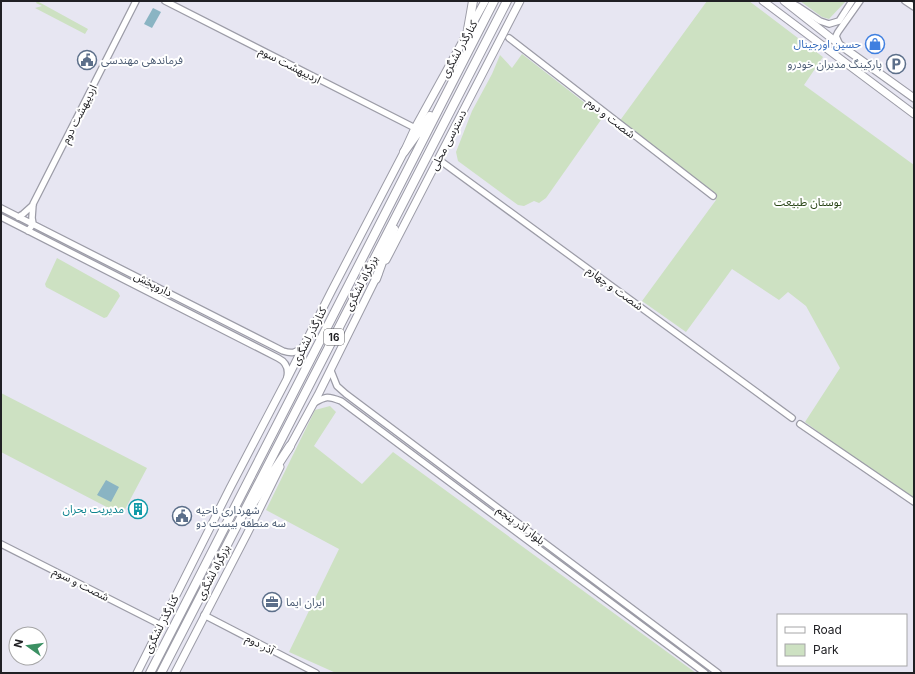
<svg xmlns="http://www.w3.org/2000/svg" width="915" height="674" viewBox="0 0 915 674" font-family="Inter,'Noto Sans Arabic',sans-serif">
<rect width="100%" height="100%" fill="#e7e6f2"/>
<!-- green -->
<path fill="#cde1c2" d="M37,1L88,29L85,34L35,8L42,6L36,3Z
M707,1H749L823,57L804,85L914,165V502L805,422L840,368L806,306L788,292L779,300L732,269L686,332L642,301L716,200L616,126Z
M800,1H846L829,19L822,17Z
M522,54L603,117L546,198L539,203L534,201L524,206L518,205L458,161L456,152L472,111L492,74L500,55L512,68Z
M57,258L118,292L120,296L107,317L104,318L46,287L45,284Z
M1,393L147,468L122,515L1,452Z
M330,406L336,412L314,446L362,484L393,452L696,673H336L289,652L339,549L266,510L315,410Z"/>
<!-- water -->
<path fill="#8ab4c3" d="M153,8L161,12L152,28L144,24Z
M106,480L119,487L111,502L97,495Z"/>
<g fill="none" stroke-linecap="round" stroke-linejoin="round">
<defs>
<path id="minor" d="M165,1L415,128
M788,1L799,7L820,21L829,24L839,21L852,1
M905,1L914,7
M509,38L713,196
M839,43L836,36L838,32L860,1
M438,159L792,418
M1,208L283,351C292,354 295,353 303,347
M1,217L278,358C286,362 289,368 287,377
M18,217L23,214L33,205
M28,231L33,224L32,218L33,204L136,1
M331,371L337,386L346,394L718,673
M314,403C326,396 328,396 341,401L705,673
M800,424L914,502
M1,544L161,625
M204,615L316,673"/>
<path id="major" d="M763,1L914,114
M784,1L840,45L914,98
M386,260L520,1
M288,450L318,395L378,274
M137,673L230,488L286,381L331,292L404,152L415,128L485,1
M175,673L247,534L280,467"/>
<path id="highway" d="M467,35L473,1
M404,152L430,116
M376,279L394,229
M248,511L290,446
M150,673L494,1
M161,673L507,1"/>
</defs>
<!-- minor casing -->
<use href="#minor" stroke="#9c9ca7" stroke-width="8"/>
<!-- major casing -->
<use href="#major" stroke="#9c9ca7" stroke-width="9"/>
<!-- highway casing -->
<use href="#highway" stroke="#9c9ca7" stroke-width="10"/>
<!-- minor -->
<use href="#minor" stroke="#fff" stroke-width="5.5"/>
<!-- major -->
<use href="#major" stroke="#fff" stroke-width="7"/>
<!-- highway -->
<use href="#highway" stroke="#fff" stroke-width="8"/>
</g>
<!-- icons -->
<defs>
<symbol id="shop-ring" viewBox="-11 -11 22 22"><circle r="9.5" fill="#fff" stroke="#3f7fe0" stroke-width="1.5"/><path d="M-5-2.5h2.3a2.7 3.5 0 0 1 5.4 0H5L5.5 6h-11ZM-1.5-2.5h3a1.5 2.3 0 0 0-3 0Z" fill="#3f7fe0"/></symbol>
<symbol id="civic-ring" viewBox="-11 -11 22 22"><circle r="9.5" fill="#fff" stroke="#5c6f8a" stroke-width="1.5"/><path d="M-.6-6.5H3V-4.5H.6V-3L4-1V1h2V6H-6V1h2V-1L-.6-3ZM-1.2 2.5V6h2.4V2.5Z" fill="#5c6f8a"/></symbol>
<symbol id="parking-ring" viewBox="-11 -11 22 22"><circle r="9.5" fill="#fff" stroke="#5c6f8a" stroke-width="1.5"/><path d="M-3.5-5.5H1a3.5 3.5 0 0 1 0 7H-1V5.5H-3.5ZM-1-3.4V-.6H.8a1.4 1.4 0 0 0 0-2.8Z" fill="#5c6f8a"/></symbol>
<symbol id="building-ring" viewBox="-11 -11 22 22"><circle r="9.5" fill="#fff" stroke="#0f9aa8" stroke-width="1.5"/><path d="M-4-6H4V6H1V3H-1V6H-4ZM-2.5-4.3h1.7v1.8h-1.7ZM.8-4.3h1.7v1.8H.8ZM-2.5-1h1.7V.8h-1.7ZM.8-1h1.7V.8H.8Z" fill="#0f9aa8"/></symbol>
<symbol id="office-ring" viewBox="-11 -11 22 22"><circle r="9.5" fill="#fff" stroke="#5c6f8a" stroke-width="1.5"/><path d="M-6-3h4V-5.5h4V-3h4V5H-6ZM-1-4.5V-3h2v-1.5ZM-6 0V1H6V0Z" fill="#5c6f8a"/></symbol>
</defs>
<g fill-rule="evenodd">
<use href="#shop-ring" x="864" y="33" width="22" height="22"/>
<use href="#civic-ring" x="76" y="49" width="22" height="22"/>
<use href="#parking-ring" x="885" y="53" width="22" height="22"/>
<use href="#building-ring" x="127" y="498" width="22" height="22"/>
<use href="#civic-ring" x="171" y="505" width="22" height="22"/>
<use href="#office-ring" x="261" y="591" width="22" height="22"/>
</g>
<g text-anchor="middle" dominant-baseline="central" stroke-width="4" stroke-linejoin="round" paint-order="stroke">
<!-- shield labels -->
<rect fill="#fff" stroke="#636366" stroke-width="1" x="324" y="329" width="20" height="16" rx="3"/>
<g font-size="10" font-weight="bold" fill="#202024">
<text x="334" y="337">16</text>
</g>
<!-- shop labels -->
<g font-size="11" fill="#366cbe" stroke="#fff" text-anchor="end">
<text x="861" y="44">حسین اورجینال</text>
</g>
<!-- street labels -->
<g font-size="11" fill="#202024" stroke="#fff">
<text transform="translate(459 49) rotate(-61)">کنارگذر لشگری</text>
<text transform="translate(290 65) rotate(27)">اردیبهشت سوم</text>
<text transform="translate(79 114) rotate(-63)">اردیبهشت دوم</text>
<text transform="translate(611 118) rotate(38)">شصت و دوم</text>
<text transform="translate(448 140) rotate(-63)">دسترسی محلی</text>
<text transform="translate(361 283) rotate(-63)">بزرگراه لشگری</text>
<text transform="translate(153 284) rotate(27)">داروپخش</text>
<text transform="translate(615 288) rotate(36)">شصت و چهارم</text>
<text transform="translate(309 336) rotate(-63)">کنارگذر لشگری</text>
<text transform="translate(521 525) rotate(37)">بلوار آذر پنجم</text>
<text transform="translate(213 572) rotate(-63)">بزرگراه لشگری</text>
<text transform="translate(81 584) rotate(27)">شصت و سوم</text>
<text transform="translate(161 624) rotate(-63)">کنارگذر لشگری</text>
<text transform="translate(260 644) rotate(28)">آذر دوم</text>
</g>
<!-- service labels -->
<g font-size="11" fill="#4e5e75" stroke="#fff" text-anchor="start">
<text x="101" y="60">فرماندهی مهندسی</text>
<text x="882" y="64" text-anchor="end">پارکینگ مدیران خودرو</text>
<text x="196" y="510">شهرداری ناحیه<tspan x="196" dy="13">سه منطقه بیست دو</tspan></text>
<text x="286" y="602">ایران ایما</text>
</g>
<!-- park labels -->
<g font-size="11" fill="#274314" stroke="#fff">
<text x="808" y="202">بوستان طبیعت</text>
</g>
<!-- culture labels -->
<g font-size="11" fill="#0d838f" stroke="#fff" text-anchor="end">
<text x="124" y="509">مدیریت بحران</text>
</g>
</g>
<!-- border -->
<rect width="915" height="674" fill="none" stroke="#202024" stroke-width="4"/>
<!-- legend -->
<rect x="777" y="614" width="130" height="52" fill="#ffffff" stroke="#a6a6a7"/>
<rect x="785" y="627" width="20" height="6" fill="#ffffff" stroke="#a6a6a7"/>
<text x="813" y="634" font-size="12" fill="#202024">Road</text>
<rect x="785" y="644" width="20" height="12" fill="#cde1c2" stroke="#a6a6a7"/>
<text x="813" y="654" font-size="12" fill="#202024">Park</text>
<!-- north arrow -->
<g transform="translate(28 646) rotate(284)"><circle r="19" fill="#ffffff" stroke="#a6a6a7"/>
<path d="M0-3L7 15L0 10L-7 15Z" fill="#3b9063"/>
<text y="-6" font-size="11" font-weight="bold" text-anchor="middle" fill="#202024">N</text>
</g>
</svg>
